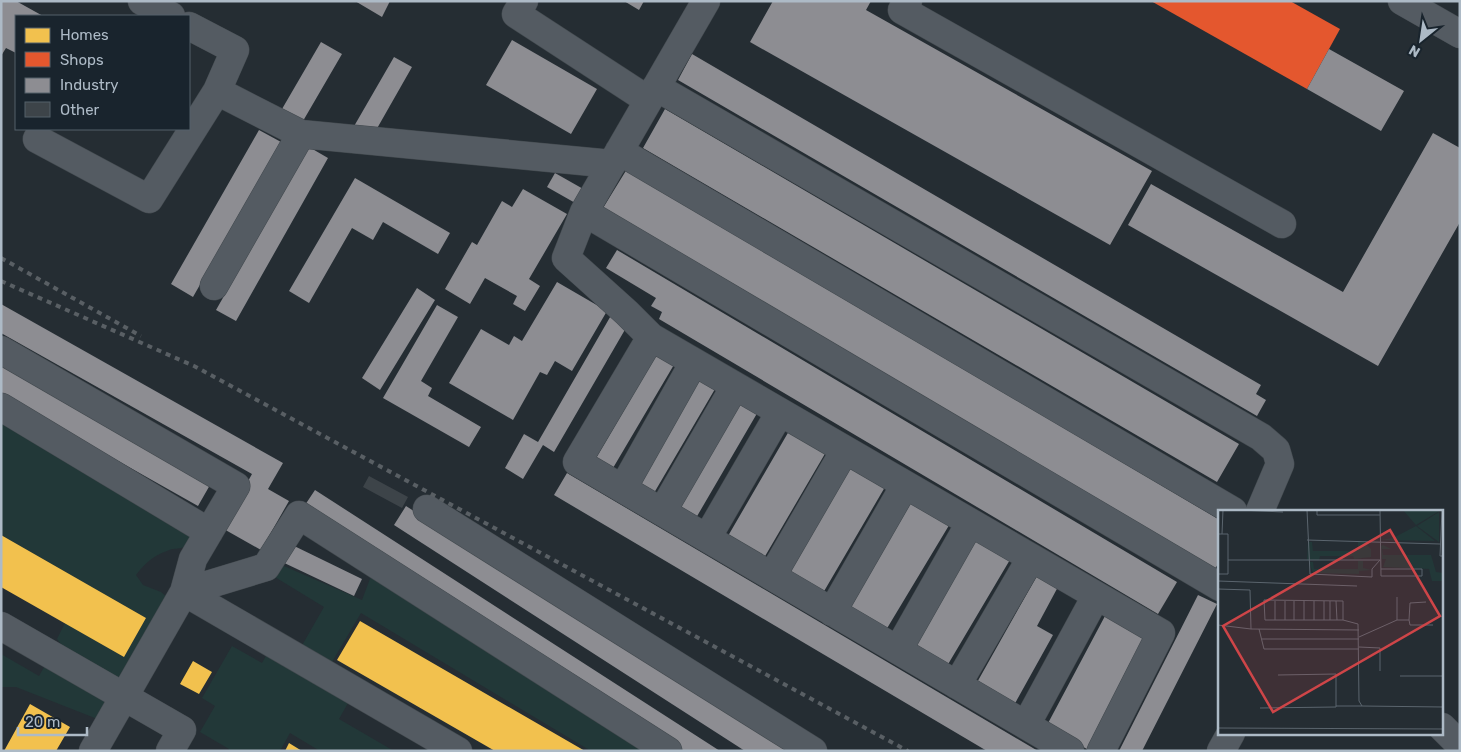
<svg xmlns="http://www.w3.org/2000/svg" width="1461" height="752" viewBox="0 0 1461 752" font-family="Rubik,sans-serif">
<rect width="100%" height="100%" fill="#252d33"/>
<!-- green -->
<path fill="#223838" d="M1,421L191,533L190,545C180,550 175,547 167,551C154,555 144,564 136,575L143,585L161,592L169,599L121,678L106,676L71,657L57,639L65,623L124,657L146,618L1,535Z
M277,563L362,600L371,576L649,751H591L361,613L329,667L300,649L324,607L270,574Z
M232,646L262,663L270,649L352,696L339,719L394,751H320L290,733L280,751H228L229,749L200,732L215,706L202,698Z
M1,654L39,676L50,657L120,697L105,722L16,687H1Z"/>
<!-- homes -->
<path fill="#f2c14e" d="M1,535L146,618L124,657L1,587Z
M360,621L585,751H495L337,660Z
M193,661L212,672L199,694L180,684Z
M30,704L70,727L56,751H4Z
M289,743L302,751H285Z"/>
<!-- shops -->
<path fill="#e4572e" d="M1151,1H1290L1340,29L1307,89Z"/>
<!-- industry -->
<path fill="#8d8d92" d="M1,1H16L43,16H16V53L6,48L1,56Z
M355,1H390L382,17Z
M624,1H644L639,10Z
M773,1H871L866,10L1152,171L1110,245L750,42Z
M512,40L597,89L571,134L486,85Z
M321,42L342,54L303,121L282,109Z
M1329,49L1404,91L1381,131L1307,89Z
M692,54L1261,385L1256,394L1266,400L1257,416L678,80Z
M394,57L412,67L375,132L353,128Z
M665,109L1239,444L1217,482L643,148Z
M259,130L281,142L193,297L171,284Z
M1433,133L1460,148V222L1378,366L1128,225L1151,184L1343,292Z
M309,147L328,158L236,321L216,310Z
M627,169L1220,520V561L1214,570L603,208Z
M555,173L585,190L577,204L547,187Z
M355,178L450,233L438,254L383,222L373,240L352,228L309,303L289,291Z
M523,189L567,214L529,279L540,286L525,311L513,304L517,296L485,278L470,304L445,289L472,242L477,245L502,201L512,207Z
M617,250L1177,582L1158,614L659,319L662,312L651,306L656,298L606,268Z
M557,282L607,311L572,371L555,361L547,375L540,372L513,420L449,383L481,329L509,345L514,336L522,341Z
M417,288L435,300L380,390L362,378Z
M1,304L283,463L268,489L289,501L261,550L222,528L252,474L1,333Z
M437,305L458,317L421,381L432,388L428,396L481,427L469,447L383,398Z
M613,312L630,321L554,452L543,445L523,479L505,468L524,434L538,442Z
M658,352L675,363L613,468L596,458Z
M1,366L210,485L198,506L1,395Z
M696,377L715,389L654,493L635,482Z
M739,399L759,410L696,518L677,507Z
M789,431L826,452L764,558L728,536Z
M849,466L885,487L823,593L787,573Z
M567,473L1038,751H987L554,495Z
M315,490L720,751H680L303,508Z
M912,499L951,522L886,630L848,607Z
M406,506L787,751H745L394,525Z
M974,536L1011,558L947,666L910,644Z
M286,542L362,579L354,596L278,560Z
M1038,574L1059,585L1037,626L1053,635L1013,707L975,686Z
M1198,595L1217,604L1142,751H1119Z
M1105,616L1146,637L1087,749L1046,727Z"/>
<!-- building -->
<path fill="#3d4449" d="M369,476L408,497L402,508L363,487Z"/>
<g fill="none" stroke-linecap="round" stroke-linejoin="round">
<defs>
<path id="minor" d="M142,1L171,16
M524,1L516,14L648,100
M706,1L584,212L566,258L627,313L651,337L1161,633L1101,751
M908,1L902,10L1282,224
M1402,1L1460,34
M189,26L235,50L217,91
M656,87L1261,437L1276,450L1280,464L1260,511
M37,139L149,199L217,91L301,134L612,164
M619,151L1233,511
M584,212L1220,587
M214,286L301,134
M651,337L577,462L1070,751
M1,350L236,486L193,559L184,592L93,751
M1,407L209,532
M623,488L694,362
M427,509L813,751
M662,512L735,386
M707,538L780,412
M772,576L845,450
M184,592L266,567L299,515L668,751
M184,592L458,751
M832,612L905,485
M1,626L182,730L170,751
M898,650L970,523
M957,685L1031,558
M1026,725L1096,596
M1442,727L1460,745
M1221,751L1231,733"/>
</defs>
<!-- minor casing -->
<use href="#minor" stroke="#42494e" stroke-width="29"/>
<!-- minor -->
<use href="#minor" stroke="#545b62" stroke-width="28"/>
<!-- rail -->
<path stroke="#595f64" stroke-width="4" stroke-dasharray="5 5" stroke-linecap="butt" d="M1,258L141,336
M1,281L194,366L908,751"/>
</g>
<!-- overview -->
<g transform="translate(1218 510)">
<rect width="225" height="225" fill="#252d33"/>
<path d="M185,0H223L198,15ZM221,2V32L199,16ZM198,16L217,31L162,30L175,28ZM90,32H94L95,41H140V32H146L153,39V47L136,49L135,46H102L101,50H89ZM165,35L173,39H164L165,45H213L218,62L225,63V71H214L211,59L165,57L168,49H164L163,36ZM140,51H145V58L153,60L141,61V64L95,63L91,52H95L96,59H140Z" fill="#223838"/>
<path fill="none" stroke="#5b656e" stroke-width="1" d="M22,0L65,2M89,0L92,64L154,67V59L162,50M99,0V5H162M162,0L163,66H204V59H163M224,0L222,46H225M0,24H10V64H0M4,24L5,0M89,30L222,34M10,50H162M0,71L139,76M0,79L32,80L33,119L0,115M179,87V110M57,91V110M76,91V110M86,91V110M96,91V110M106,91V110M112,91V110M118,91L119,110M67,110V91M125,110V91L46,90L47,110H125L140,114L141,191L144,196L225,197M191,110L192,115H215M33,119L141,120M41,119L46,139H141M141,127L179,110H191L192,93L208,92M44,129H141M141,137L162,138V161M182,166H225M118,196H144M42,198L118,197V164L60,165M0,218L225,219"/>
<path fill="#ce4548" fill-opacity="0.15" stroke="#ce4548" stroke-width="2.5" d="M172,20L222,106L55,202L5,116Z"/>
<rect width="225" height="225" fill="none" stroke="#adbac6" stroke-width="2.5"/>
</g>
<!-- border -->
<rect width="1461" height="752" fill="none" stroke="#adbac6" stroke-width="5"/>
<!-- legend -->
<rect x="15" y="15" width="175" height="115" fill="#19242d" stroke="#54606a"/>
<rect x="25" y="28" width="25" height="15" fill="#f2c14e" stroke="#54606a"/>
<text x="60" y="40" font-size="15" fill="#adbac6">Homes</text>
<rect x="25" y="52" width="25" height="15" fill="#e4572e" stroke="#54606a"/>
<text x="60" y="65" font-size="15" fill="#adbac6">Shops</text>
<rect x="25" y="78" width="25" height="15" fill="#8d8d92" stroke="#54606a"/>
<text x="60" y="90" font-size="15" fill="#adbac6">Industry</text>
<rect x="25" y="102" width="25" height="15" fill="#3d4449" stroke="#54606a"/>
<text x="60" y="115" font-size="15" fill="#adbac6">Other</text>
<!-- north arrow -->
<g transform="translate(1421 40) rotate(210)" stroke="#19242d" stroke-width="4" paint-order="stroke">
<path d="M0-4L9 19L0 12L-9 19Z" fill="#adbac6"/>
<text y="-8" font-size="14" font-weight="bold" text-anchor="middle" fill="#adbac6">N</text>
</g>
<!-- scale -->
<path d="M18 727v8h69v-8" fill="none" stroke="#adbac6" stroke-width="2.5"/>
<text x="25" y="727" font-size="15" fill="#adbac6" stroke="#19242d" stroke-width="4" paint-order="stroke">20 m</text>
</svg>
